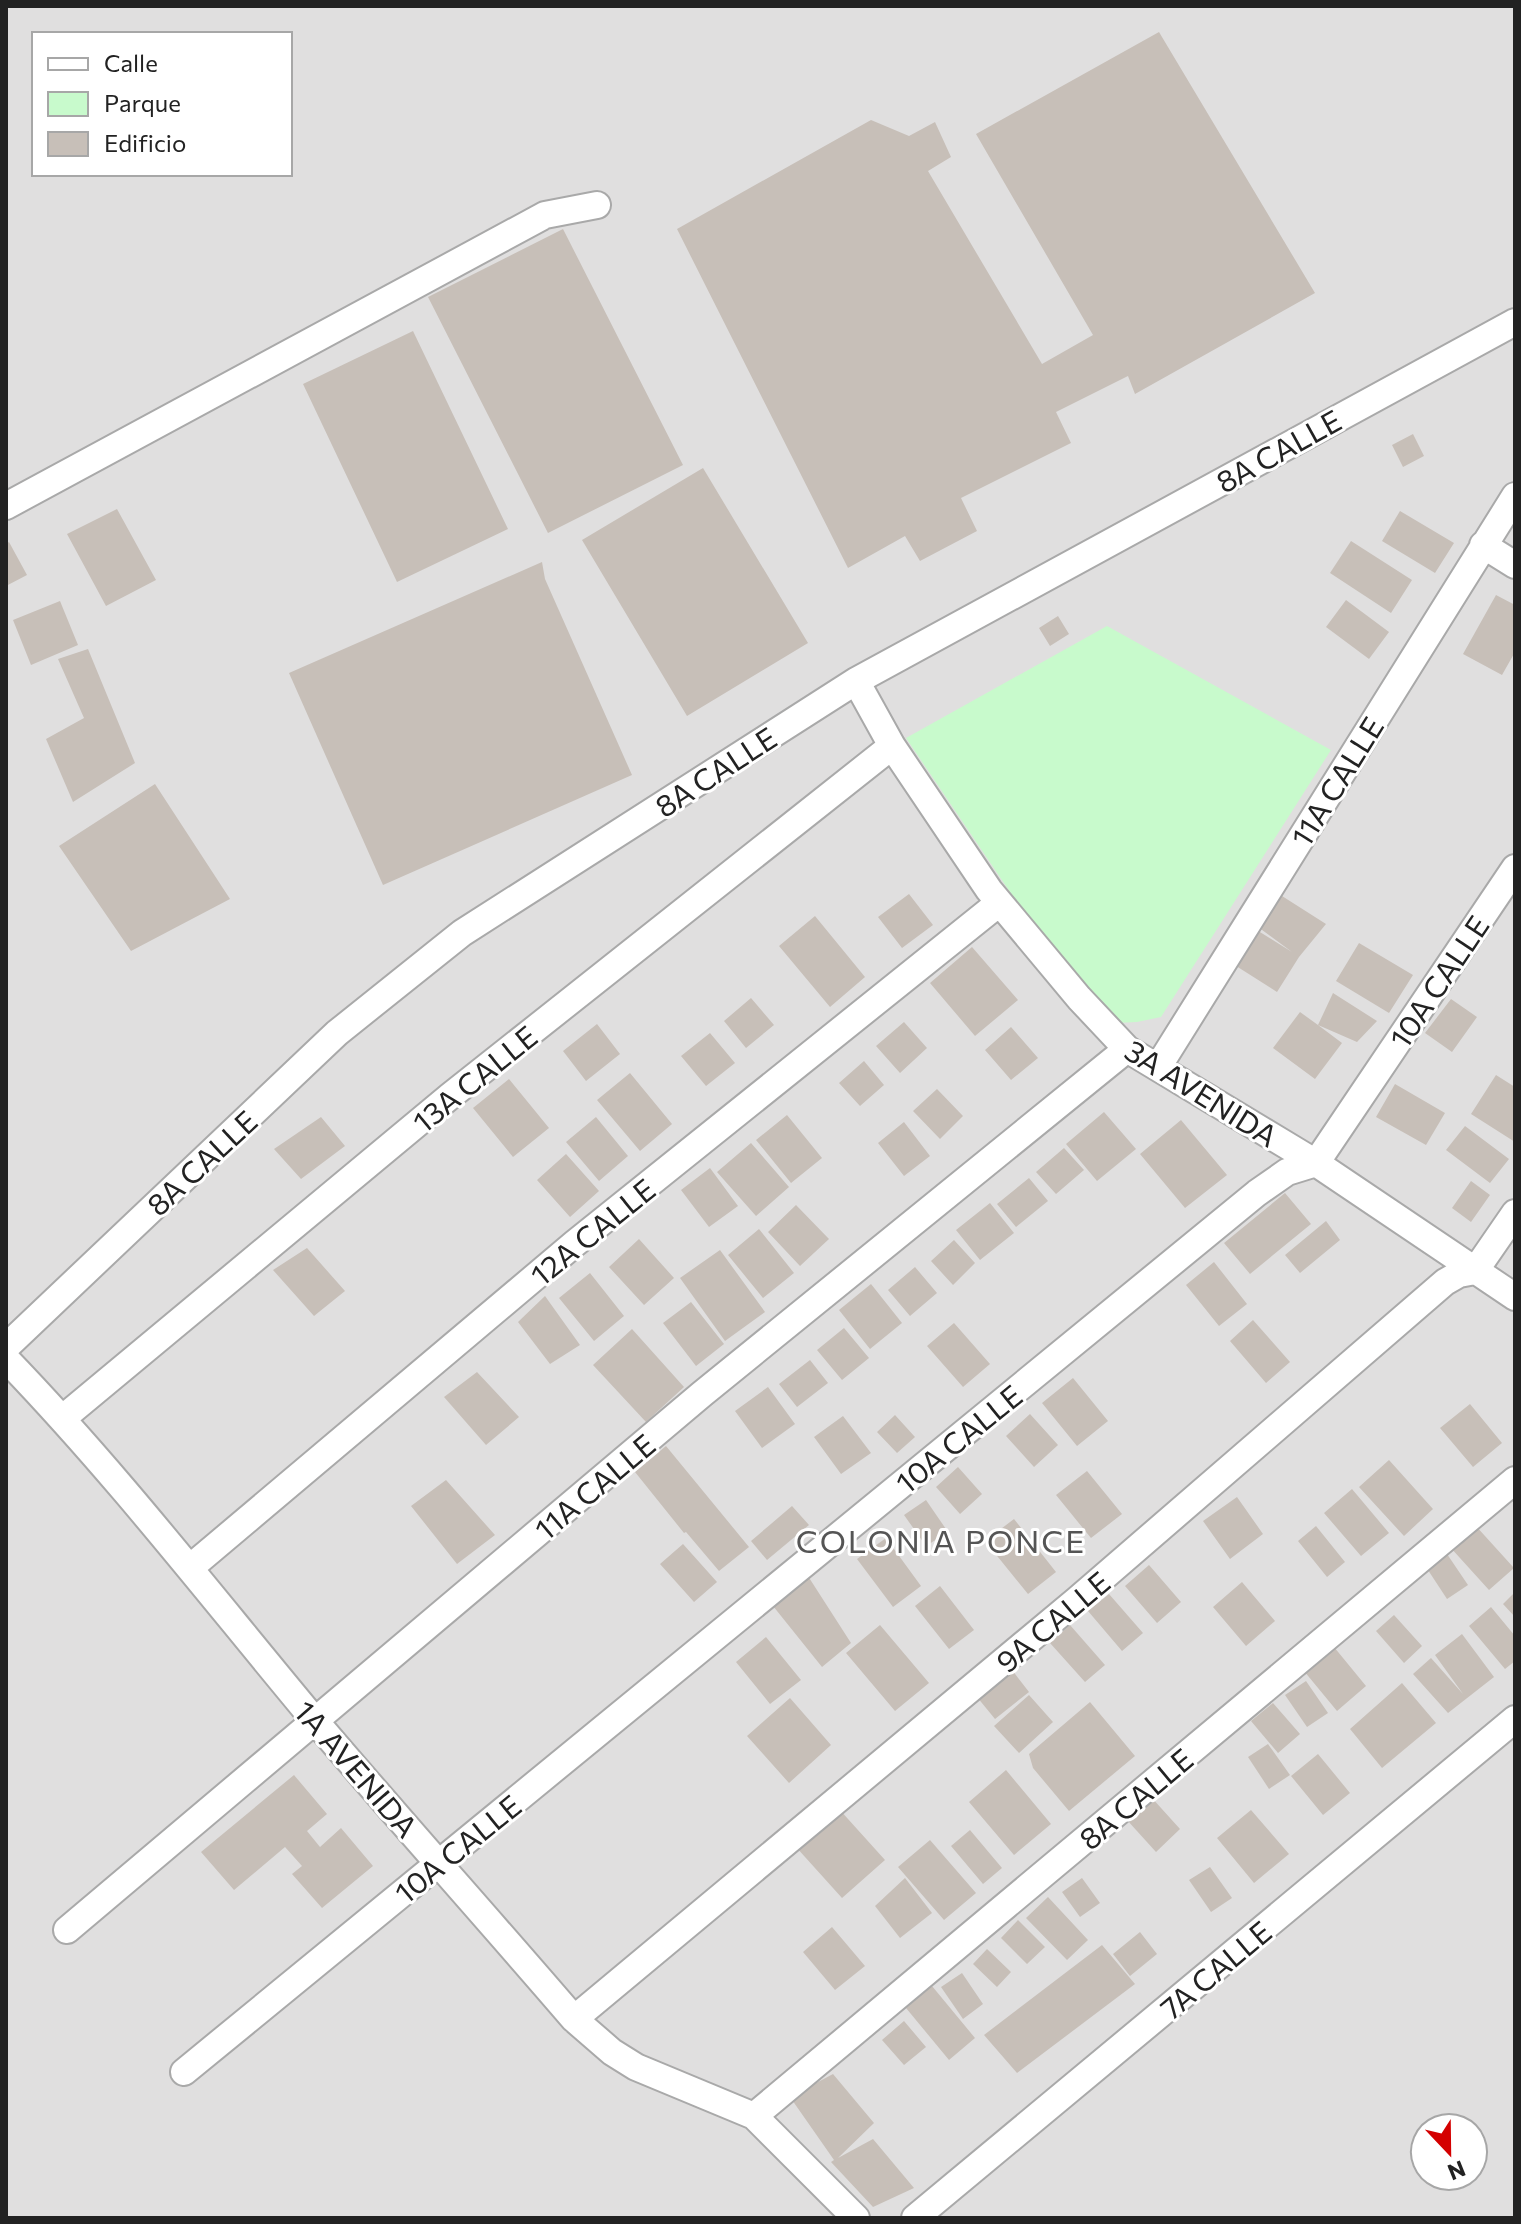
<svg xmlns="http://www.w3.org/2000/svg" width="1521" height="2224" viewBox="0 0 1521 2224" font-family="Commissioner,sans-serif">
<rect width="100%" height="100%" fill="#f2efe9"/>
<!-- residential -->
<path fill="#e0dfdf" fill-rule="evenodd" d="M6,6H1515V2218H6ZM34,34H290V174H34ZM1425,2128H1473V2176H1425Z"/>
<!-- park -->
<path fill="#c8facc" d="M1107,626L1331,750L1161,1017L1137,1022L1116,1023L1012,895L906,738Z"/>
<!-- building -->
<path fill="#c7bfb8" d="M1159,32L1315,293L1135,394L1128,376L1056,412L1071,443L961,498L977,531L920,561L905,536L848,568L677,229L871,120L909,136L935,122L951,157L928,171L1042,364L1093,335L976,134Z
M563,229L683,465L548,533L428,297Z
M413,331L508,529L397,582L303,384Z
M1413,434L1424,456L1403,467L1392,445Z
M703,468L808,643L687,716L582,540Z
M117,509L156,580L106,606L67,534Z
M1400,511L1454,543L1435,573L1382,541Z
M1351,541L1412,580L1391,613L1330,573Z
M9,542L27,575L6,586V544Z
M542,562L545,579L632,775L383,885L289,673Z
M1496,595L1515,605V652L1502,675L1463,654Z
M1346,600L1389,632L1369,659L1326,627Z
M60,601L78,645L31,665L13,620Z
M1058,616L1069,634L1050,646L1039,628Z
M88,649L135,763L73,802L46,739L84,718L58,659Z
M155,784L230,899L131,951L59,846Z
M909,894L933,925L902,948L878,917Z
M1282,896L1326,924L1299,957L1277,992L1233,964L1255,929L1292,952L1258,927Z
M815,916L865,977L830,1007L779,946Z
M1359,943L1413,975L1389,1013L1336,981Z
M972,947L1018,1000L975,1036L930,983Z
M1333,993L1377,1021L1357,1042L1318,1025L1342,1043L1315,1079L1273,1048L1300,1012L1318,1025Z
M751,998L774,1025L746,1048L724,1021Z
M1451,999L1477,1017L1452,1052L1425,1033Z
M904,1022L927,1048L900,1073L876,1046Z
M597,1024L620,1054L586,1081L563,1051Z
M1011,1027L1038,1058L1011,1080L985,1050Z
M710,1033L735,1063L706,1086L681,1056Z
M864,1061L884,1085L860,1106L839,1083Z
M630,1073L672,1124L640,1151L597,1100Z
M1496,1075L1515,1087V1142L1471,1114Z
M509,1079L549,1128L513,1157L473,1108Z
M1395,1084L1445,1113L1426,1145L1376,1117Z
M937,1089L963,1116L940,1139L913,1111Z
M1104,1112L1136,1149L1097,1181L1066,1144Z
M787,1115L822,1158L791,1183L756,1140Z
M321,1117L345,1146L301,1179L274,1149Z
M596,1117L628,1156L599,1181L566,1142Z
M1181,1120L1227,1175L1185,1208L1140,1154Z
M904,1122L930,1156L904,1176L878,1143Z
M1465,1126L1509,1159L1490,1183L1446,1150Z
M751,1143L789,1187L756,1216L717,1172Z
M1064,1148L1084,1170L1056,1194L1036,1172Z
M566,1154L599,1191L570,1217L537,1180Z
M710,1168L738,1206L709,1227L681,1190Z
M1029,1178L1048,1201L1016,1227L997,1204Z
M1471,1181L1490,1195L1471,1222L1452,1208Z
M1285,1193L1311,1224L1250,1274L1224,1243Z
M990,1203L1014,1233L980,1260L956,1230Z
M796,1205L829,1239L800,1266L768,1232Z
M1326,1221L1340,1240L1300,1273L1285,1255Z
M759,1229L794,1273L763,1298L728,1255Z
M639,1239L674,1278L644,1305L609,1267Z
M954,1240L975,1263L953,1285L931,1261Z
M307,1248L345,1291L314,1316L273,1270Z
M720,1250L765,1312L725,1341L680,1278Z
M1214,1262L1247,1304L1219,1326L1186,1285Z
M915,1267L937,1293L910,1316L888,1290Z
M590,1273L624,1316L594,1341L559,1298Z
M871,1284L902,1323L870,1349L839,1310Z
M545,1296L580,1345L550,1364L518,1322Z
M691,1302L724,1344L696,1366L663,1323Z
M1253,1320L1290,1362L1266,1383L1230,1341Z
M954,1323L990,1364L963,1387L927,1346Z
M844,1328L869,1358L842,1380L817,1350Z
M632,1329L684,1387L646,1422L593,1365Z
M810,1360L828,1383L797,1407L779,1384Z
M477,1372L519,1417L486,1445L444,1397Z
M1073,1378L1108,1421L1077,1446L1042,1403Z
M768,1387L795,1424L762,1448L735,1411Z
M1470,1404L1502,1443L1473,1467L1440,1428Z
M1030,1414L1058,1445L1034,1467L1006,1436Z
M895,1415L915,1437L897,1453L877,1432Z
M843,1416L871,1453L841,1474L814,1437Z
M666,1446L749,1547L719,1571L686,1532L684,1533L635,1472Z
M1389,1460L1433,1509L1404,1536L1359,1487Z
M958,1467L982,1494L960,1514L936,1487Z
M1087,1471L1122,1514L1091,1538L1056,1495Z
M446,1480L495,1535L457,1564L411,1506Z
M1352,1489L1389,1533L1361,1556L1324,1513Z
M1237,1497L1263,1534L1230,1559L1203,1521Z
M926,1500L948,1532L926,1546L904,1515Z
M792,1506L809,1525L767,1560L751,1541Z
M1014,1519L1056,1572L1028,1594L985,1541Z
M1475,1525L1514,1568L1489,1590L1450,1547Z
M1316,1526L1345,1562L1327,1577L1298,1541Z
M886,1538L921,1586L893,1607L857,1559Z
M683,1544L717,1582L694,1602L660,1564Z
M1447,1554L1468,1585L1447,1599L1426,1567Z
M1149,1565L1181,1602L1157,1623L1125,1586Z
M806,1573L851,1643L822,1667L769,1601Z
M1242,1582L1275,1621L1246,1646L1213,1607Z
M940,1586L974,1630L949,1649L915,1606Z
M1515,1592V1617L1503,1604Z
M1109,1594L1143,1633L1122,1651L1088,1611Z
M1491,1607L1515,1636V1661L1505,1669L1469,1626Z
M1394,1615L1422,1646L1404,1663L1376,1631Z
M880,1625L929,1683L895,1711L846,1653Z
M1070,1625L1105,1665L1085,1682L1050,1643Z
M1462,1634L1494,1677L1448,1713L1413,1674L1431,1658L1463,1694L1435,1655Z
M766,1637L801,1680L770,1704L736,1662Z
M1334,1647L1366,1686L1337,1711L1304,1671Z
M1012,1670L1029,1692L995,1719L977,1697Z
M1306,1681L1328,1713L1307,1727L1285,1695Z
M1402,1683L1436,1723L1382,1768L1350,1729Z
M1029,1695L1053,1722L1019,1753L994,1726Z
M790,1698L831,1745L789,1783L747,1736Z
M1090,1702L1135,1756L1069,1811L1033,1768L1029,1754Z
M1273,1703L1300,1734L1278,1753L1251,1721Z
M1268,1744L1290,1775L1269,1789L1248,1757Z
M1318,1754L1350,1793L1323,1815L1291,1776Z
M1006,1770L1051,1824L1014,1855L969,1802Z
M294,1775L327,1814L307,1831L320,1847L341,1828L373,1866L322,1908L292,1874L302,1866L285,1847L234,1890L201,1852Z
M1152,1798L1180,1829L1156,1852L1127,1820Z
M839,1809L885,1860L842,1898L796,1847Z
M1251,1810L1289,1854L1254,1883L1217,1838Z
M970,1830L1002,1868L983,1884L951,1846Z
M930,1840L976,1893L944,1920L898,1867Z
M1210,1867L1232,1898L1211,1912L1189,1880Z
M905,1878L932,1913L900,1938L875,1906Z
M1082,1878L1100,1903L1080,1917L1062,1892Z
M1048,1897L1088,1940L1067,1960L1026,1918Z
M1018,1920L1045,1947L1027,1964L1001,1938Z
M832,1927L865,1966L835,1990L803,1952Z
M1140,1932L1157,1954L1130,1976L1113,1954Z
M1102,1945L1135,1984L1017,2073L984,2035Z
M987,1949L1011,1972L997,1987L973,1964Z
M962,1973L983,2004L963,2019L941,1987Z
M932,1986L975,2038L949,2060L906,2008Z
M904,2021L926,2047L904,2065L882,2040Z
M833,2074L874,2123L838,2158L873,2139L914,2188L873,2207L831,2162L834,2160L790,2097Z"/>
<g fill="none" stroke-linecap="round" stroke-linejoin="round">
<defs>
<path id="minor" d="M6,506L545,215L597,205
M1483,545L1515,565
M856,681L892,746L989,890L1079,998L1127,1049L1316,1163L1515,1297
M1158,1067L1515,496
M6,1347L337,1033L462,933L856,681L1515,322
M6,1359C117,1474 214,1600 316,1722C401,1822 489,1920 574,2019L612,2052L636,2067L754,2116L856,2218
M63,1418L449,1097L892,746
M191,1567L574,1244L999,903
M67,1930L702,1394L1127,1049
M574,2019L1077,1600L1445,1282L1459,1274L1475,1271L1515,1213
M184,2072L1257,1193L1287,1172L1316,1163L1515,868
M754,2116L1515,1480
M915,2218L1515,1719"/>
</defs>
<!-- minor casing -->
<use href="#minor" stroke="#a9a9a9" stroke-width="30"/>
<!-- minor -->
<use href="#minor" stroke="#fff" stroke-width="26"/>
</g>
<g text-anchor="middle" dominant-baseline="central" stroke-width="6" stroke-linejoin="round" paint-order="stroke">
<!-- street labels -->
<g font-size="30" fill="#222" stroke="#fff">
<text transform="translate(1278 450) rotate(-29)">8A CALLE</text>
<text transform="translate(715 771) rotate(-33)">8A CALLE</text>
<text transform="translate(1336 781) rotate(-58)">11A CALLE</text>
<text transform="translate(1438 981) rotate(-56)">10A CALLE</text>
<text transform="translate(474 1078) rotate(-39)">13A CALLE</text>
<text transform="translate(1202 1092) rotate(32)">3A AVENIDA</text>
<text transform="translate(201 1162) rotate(-43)">8A CALLE</text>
<text transform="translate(592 1231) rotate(-39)">12A CALLE</text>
<text transform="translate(958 1438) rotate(-39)">10A CALLE</text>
<text transform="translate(594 1486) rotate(-40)">11A CALLE</text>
<text transform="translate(1052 1621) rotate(-40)">9A CALLE</text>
<text transform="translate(357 1768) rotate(49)">1A AVENIDA</text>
<text transform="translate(1135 1798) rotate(-40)">8A CALLE</text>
<text transform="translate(457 1848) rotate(-39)">10A CALLE</text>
<text transform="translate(1215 1969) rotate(-40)">7A CALLE</text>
</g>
<!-- neighbourhood labels -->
<g font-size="32" letter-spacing="2" fill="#555" stroke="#fff">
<text x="941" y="1540">COLONIA PONCE</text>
</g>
</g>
<!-- border -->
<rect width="1521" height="2224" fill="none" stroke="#222222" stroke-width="16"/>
<!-- legend -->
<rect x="32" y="32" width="260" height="144" fill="#ffffff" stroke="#a7a7a7" stroke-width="2"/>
<rect x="48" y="58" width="40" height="12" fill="#ffffff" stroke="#a7a7a7" stroke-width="2"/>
<text x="104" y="72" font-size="24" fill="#222222">Calle</text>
<rect x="48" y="92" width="40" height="24" fill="#c8facc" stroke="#a7a7a7" stroke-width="2"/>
<text x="104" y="112" font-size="24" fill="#222222">Parque</text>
<rect x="48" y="132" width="40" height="24" fill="#c7bfb8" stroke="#a7a7a7" stroke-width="2"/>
<text x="104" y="152" font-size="24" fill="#222222">Edificio</text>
<!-- north arrow -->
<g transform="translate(1449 2152) rotate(158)"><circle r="38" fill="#ffffff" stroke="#a7a7a7" stroke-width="2"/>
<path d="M0-6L14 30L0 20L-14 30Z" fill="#d40000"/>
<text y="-12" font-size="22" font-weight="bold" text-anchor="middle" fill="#222222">N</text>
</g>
</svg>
